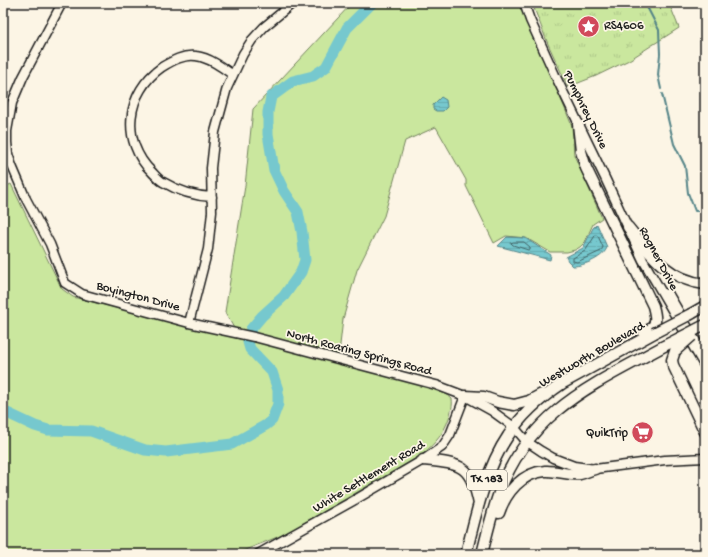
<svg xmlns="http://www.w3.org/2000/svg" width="708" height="557" viewBox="0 0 708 557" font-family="'Gochi Hand',sans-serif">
<defs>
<pattern id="park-tufts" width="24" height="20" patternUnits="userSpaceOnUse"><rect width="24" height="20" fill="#cae79e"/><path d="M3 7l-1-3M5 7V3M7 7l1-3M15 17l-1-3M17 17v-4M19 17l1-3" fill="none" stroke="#adc688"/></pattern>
<pattern id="water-rules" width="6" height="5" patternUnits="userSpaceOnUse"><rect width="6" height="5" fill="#76c8ce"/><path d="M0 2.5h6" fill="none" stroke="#66abb0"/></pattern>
</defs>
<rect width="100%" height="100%" fill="#fcf5e5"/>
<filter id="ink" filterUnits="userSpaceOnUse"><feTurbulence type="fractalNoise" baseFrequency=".025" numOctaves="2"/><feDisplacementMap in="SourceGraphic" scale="8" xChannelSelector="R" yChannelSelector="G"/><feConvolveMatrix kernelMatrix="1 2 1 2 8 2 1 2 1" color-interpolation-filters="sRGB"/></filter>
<g filter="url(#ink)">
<!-- green -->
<path fill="#cae79e" stroke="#73825d" d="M352,3H522L572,126L574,155L602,218L593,224L585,242L580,247L575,250L567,252H550L526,238L506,236L494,243L466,186V180L436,127L405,141L384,216L357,270L343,319L338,362L442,390L452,399C453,406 451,411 449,418C443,435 436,442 423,454L285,534L235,554H3V188L11,184L62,289L73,297L240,339L225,312L245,186L253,109Z"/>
<!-- park -->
<path fill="url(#park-tufts)" stroke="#73825d" d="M532,3H669L679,28L629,60L596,76L568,87L548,44Z"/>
<!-- water -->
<path fill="url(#water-rules)" stroke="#528387" d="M441,97L446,100L447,107L443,111H436L433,109V105Z
M597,224L607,247C605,257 584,266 573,266L568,261L566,257L583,248L593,228Z
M507,237L525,238L551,255L550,260L498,246Z"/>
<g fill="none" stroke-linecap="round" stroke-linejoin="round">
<!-- shore -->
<path stroke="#406163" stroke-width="1" d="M596,235L598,236L603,247L601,251L577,262L573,261V258L585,251Z
M514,242H524L530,247V249L528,250L513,245L511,243Z"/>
<!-- stream -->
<path stroke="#528387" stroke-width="2" d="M645,3L659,30L660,54L658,75L661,89
M662,94L674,144L685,166L688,193L695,211H705"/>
<!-- river -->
<path stroke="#76c8ce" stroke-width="11" d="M3,411L35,426L48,430L91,431L145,450L166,452L232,444L266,425L272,420L278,404V390L272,372L250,349L248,342L251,329L262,316L284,296L301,272L305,260L302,232L298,212L284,191L274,170L268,134V112L271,97L293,81L313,76L326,67L347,28L372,3"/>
<defs>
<path id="minor" d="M62,3L23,77L12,103L7,131V142L8,154L12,166L26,199L50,244L65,283L82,294L189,323L254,337L436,385L465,396L492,411L514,427L526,441L541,451L553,458L574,466L595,469L665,460L705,458
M524,3L530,20L555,75L605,178L643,260L705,367
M212,197C194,196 178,191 163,182C159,180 155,175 152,172C120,141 126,92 162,67C172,61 184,54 196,56C210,58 222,67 233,75
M668,293L704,355
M189,323L208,249L212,212L211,168L215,132L227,88L243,54L252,40L264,27L293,3
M258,554L353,501L423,460L442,447L450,435L465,396"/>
<path id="major" d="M578,124L581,151L586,168L653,306C657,321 657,325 644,334
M628,227C650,254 668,280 705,284
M691,314L705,306
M675,351L672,360L673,365L705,432
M704,355H705
M465,396L484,397L498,402L514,405L529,401L542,394
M423,460C461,464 471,464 479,504
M499,513C506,492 522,473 545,471C557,470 568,476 580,474C585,473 590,470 595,469
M466,554C475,517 486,468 508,436C522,414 542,397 563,383L654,333
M482,554C487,534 492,512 499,493C530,410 593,385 664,346"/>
</defs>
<!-- minor casing -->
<use href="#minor" stroke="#1c1c1c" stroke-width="11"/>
<!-- major casing -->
<use href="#major" stroke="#1c1c1c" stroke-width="13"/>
<!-- minor -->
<use href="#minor" stroke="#fcf5e5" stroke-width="8"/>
<!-- major -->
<use href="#major" stroke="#fcf5e5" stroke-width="10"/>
<defs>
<path id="major-bridge" d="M654,333L691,314
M664,346L705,325
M675,351L692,336"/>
</defs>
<!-- major-bridge casing -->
<use href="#major-bridge" stroke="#1c1c1c" stroke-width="13" stroke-linecap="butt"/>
<!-- major-bridge -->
<use href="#major-bridge" stroke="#fcf5e5" stroke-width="10"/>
</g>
</g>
<!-- icons -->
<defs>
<symbol id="sight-disc" viewBox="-11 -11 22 22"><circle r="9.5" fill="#d1495b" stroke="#fcf5e5"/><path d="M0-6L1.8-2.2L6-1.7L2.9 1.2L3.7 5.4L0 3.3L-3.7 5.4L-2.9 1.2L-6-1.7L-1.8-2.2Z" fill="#fff"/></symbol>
<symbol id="supermarket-disc" viewBox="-11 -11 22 22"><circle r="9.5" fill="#d1495b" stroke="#fcf5e5"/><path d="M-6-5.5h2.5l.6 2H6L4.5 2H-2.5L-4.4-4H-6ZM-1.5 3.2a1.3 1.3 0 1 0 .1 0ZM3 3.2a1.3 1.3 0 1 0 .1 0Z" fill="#fff"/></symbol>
</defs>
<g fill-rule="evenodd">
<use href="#sight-disc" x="576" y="14" width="25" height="25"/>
<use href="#supermarket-disc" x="630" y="420" width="25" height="25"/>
</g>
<g text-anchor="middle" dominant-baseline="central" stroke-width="3.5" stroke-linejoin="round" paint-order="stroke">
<!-- shield labels -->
<rect fill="#fcf5e5" stroke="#5f5d58" stroke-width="1" x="467" y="470" width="40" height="20" rx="3"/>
<g font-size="12" font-weight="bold" fill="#1c1c1c">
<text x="487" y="480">TX 183</text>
</g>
<!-- poi labels -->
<g font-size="13" fill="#1c1c1c" stroke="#fcf5e5" text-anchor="start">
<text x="604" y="26">RS4606</text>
<text x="628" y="433" text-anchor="end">QuikTrip</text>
</g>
<!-- street labels -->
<g font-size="13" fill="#1c1c1c" stroke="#fcf5e5">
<text transform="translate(585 110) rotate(64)">Pumphrey Drive</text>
<text transform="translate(658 259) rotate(62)">Rogner Drive</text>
<text transform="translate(138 297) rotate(15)">Boyington Drive</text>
<text transform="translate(359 353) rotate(15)">North Roaring Springs Road</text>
<text transform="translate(592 355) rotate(-30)">Westworth Boulevard</text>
<text transform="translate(369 477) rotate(-31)">White Settlement Road</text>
</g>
</g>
<!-- margin -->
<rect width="708" height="557" fill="none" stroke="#fcf5e5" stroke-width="16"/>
<rect x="8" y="8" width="692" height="541" fill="none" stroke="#1c1c1c" stroke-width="1.5" filter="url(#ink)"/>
</svg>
